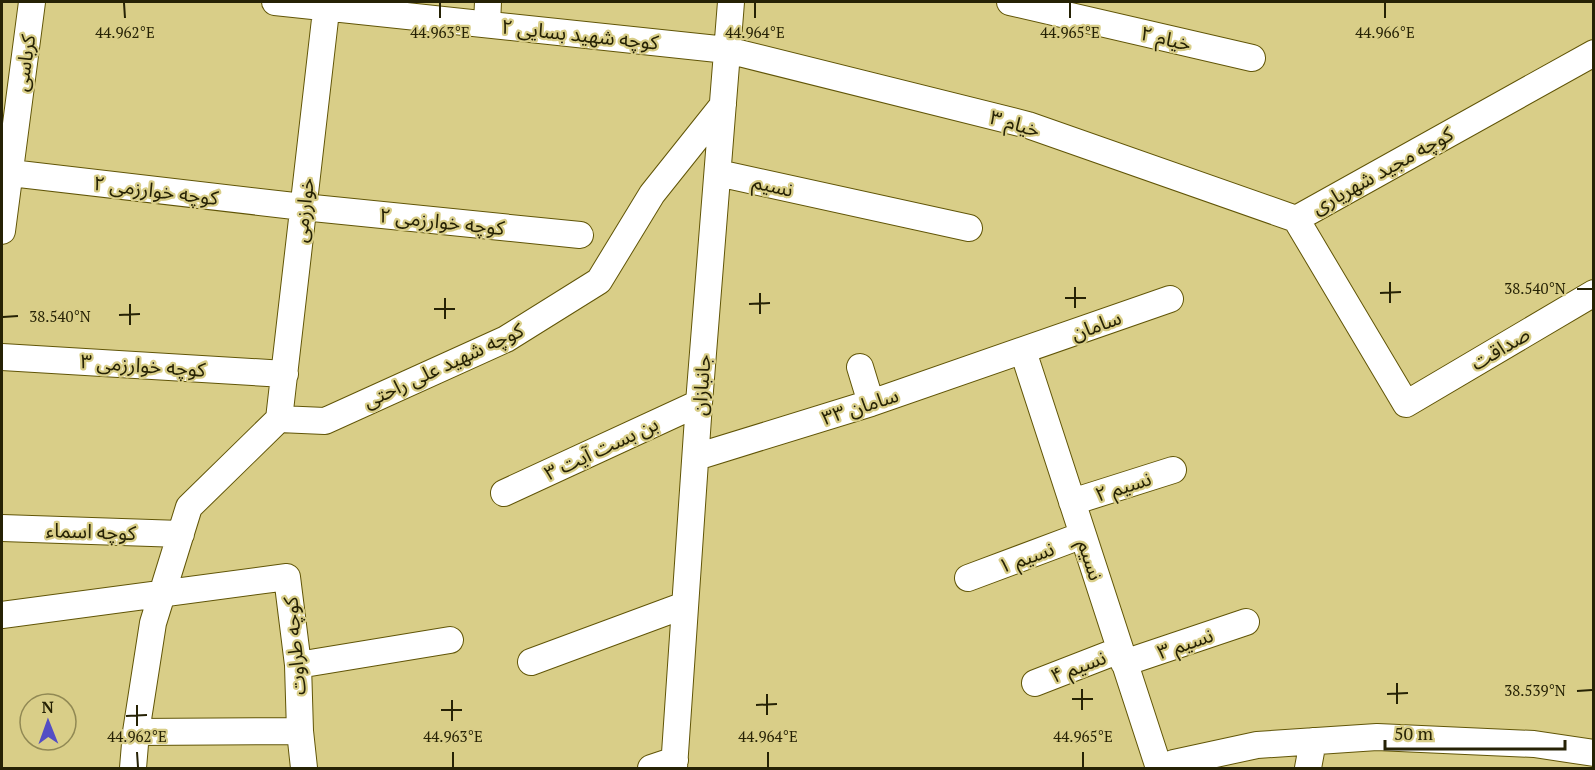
<svg xmlns="http://www.w3.org/2000/svg" width="1595" height="770" viewBox="0 0 1595 770" font-family="'PT Serif','Noto Sans Arabic',serif">
<rect width="100%" height="100%" fill="#d9ce88"/>
<g fill="none" stroke-linecap="round" stroke-linejoin="round">
<defs>
<path id="minor" d="M275,2L727,50L1028,125L1296,219
M1010,2L1252,58
M487,24L488,2
M1594,53L1296,219L1406,404L1594,293
M2,172L303,207L580,235
M718,173L969,228
M2,231L32,2
M1023,351L1159,768
M2,357L285,374
M860,367L871,403
M279,419L327,2
M696,457L871,403L1170,299
M504,493L699,403
M1072,502L1173,470
M2,528L181,534
M968,578L1083,535
M2,615L287,577L298,665L300,731L304,768
M531,662L685,605
M1124,663L1246,622
M298,665L450,640
M1035,683L1120,650
M136,732L300,731
M133,768L136,732L153,623L189,507L279,419L325,421L506,339L599,281L652,194L723,105
M651,768L675,760
M674,768L699,403L731,2
M1161,768L1174,763L1257,745L1377,737L1534,744L1594,753
M1308,768L1313,741"/>
</defs>
<!-- minor casing -->
<use href="#minor" stroke="#615507" stroke-width="28"/>
<!-- minor -->
<use href="#minor" stroke="#fff" stroke-width="26"/>
</g>
<!-- ticks -->
<path fill="none" stroke="#262205" stroke-width="2" d="M124,3L125,18M440,3V18M755,3V18M1070,3V18M1385,3V18M1390,282V303M1075,287V308M1577,289H1592M760,293V314M1380,293L1401,292M445,298V319M1065,298H1086M130,304V325M749,304L770,303M434,309H455M119,315L140,314M3,317L18,316M1397,683V704M1082,689V710M1577,691L1592,690M767,694V715M1387,694L1408,693M1072,699H1093M452,700V721M137,705V726M756,705L777,704M441,710H462M126,716L147,715M137,752L138,767M453,752V767M768,752V767M1083,752V767"/>
<g text-anchor="middle" dominant-baseline="central" stroke-width="4.5" stroke-linejoin="round" paint-order="stroke">
<!-- street labels -->
<g font-size="20" fill="#262205" stroke="#d9ce88">
<text transform="translate(580 34) rotate(6)">کوچه شهید بسایی ۲</text>
<text transform="translate(1166 38) rotate(13)">خیام ۲</text>
<text transform="translate(24 63) rotate(-82)">کرباسی</text>
<text transform="translate(1015 123) rotate(16)">۳ خیام</text>
<text transform="translate(1382 170) rotate(-29)">کوچه مجید شهریاری</text>
<text transform="translate(773 185) rotate(13)">نسیم</text>
<text transform="translate(156 190) rotate(7)">۲ کوچه خوارزمی</text>
<text transform="translate(303 210) rotate(-84)">خوارزمی</text>
<text transform="translate(442 221) rotate(6)">کوچه خوارزمی ۲</text>
<text transform="translate(1096 325) rotate(-20)">سامان</text>
<text transform="translate(1500 348) rotate(-31)">صداقت</text>
<text transform="translate(143 365) rotate(4)">۳ کوچه خوارزمی</text>
<text transform="translate(443 365) rotate(-25)">کوچه شهید علی راحتی</text>
<text transform="translate(701 385) rotate(-86)">جانبازان</text>
<text transform="translate(860 406) rotate(-18)">۳۳ سامان</text>
<text transform="translate(601 448) rotate(-25)">بن بست آیت ۳</text>
<text transform="translate(1123 486) rotate(-18)">نسیم ۲</text>
<text transform="translate(91 531) rotate(2)">کوچه اسماء</text>
<text transform="translate(1026 557) rotate(-20)">نسیم ۱</text>
<text transform="translate(1091 560) rotate(72)">نسیم</text>
<text transform="translate(1185 643) rotate(-19)">نسیم ۳</text>
<text transform="translate(294 646) rotate(-95)">کوچه طراوت</text>
<text transform="translate(1078 666) rotate(-21)">نسیم ۴</text>
</g>
</g>
<g font-size="15" text-anchor="middle" fill="#262205" stroke="#d9ce88" stroke-width="4.5" stroke-linejoin="round" paint-order="stroke">
<text x="125" y="38">44.962°E</text>
<text x="440" y="38">44.963°E</text>
<text x="755" y="38">44.964°E</text>
<text x="1070" y="38">44.965°E</text>
<text x="1385" y="38">44.966°E</text>
<text x="1535" y="294">38.540°N</text>
<text x="60" y="322">38.540°N</text>
<text x="1535" y="696">38.539°N</text>
<text x="137" y="742">44.962°E</text>
<text x="453" y="742">44.963°E</text>
<text x="768" y="742">44.964°E</text>
<text x="1083" y="742">44.965°E</text>
</g>
<!-- border -->
<rect width="1595" height="770" fill="none" stroke="#262205" stroke-width="6"/>
<!-- north arrow -->
<g transform="translate(48 722) rotate(359)"><circle r="28" fill="#d9ce88" stroke="#918954" stroke-width="1.5"/>
<path d="M0-4.5L10 22L0 15L-10 22Z" fill="#534dc4"/>
<text y="-9" font-size="16" font-weight="bold" text-anchor="middle" fill="#262205">N</text>
</g>
<!-- scale -->
<path d="M1385 740v9h180v-9" fill="none" stroke="#262205" stroke-width="3"/>
<text x="1394" y="740" font-size="18" fill="#262205" stroke="#d9ce88" stroke-width="4.5" paint-order="stroke">50 m</text>
</svg>
